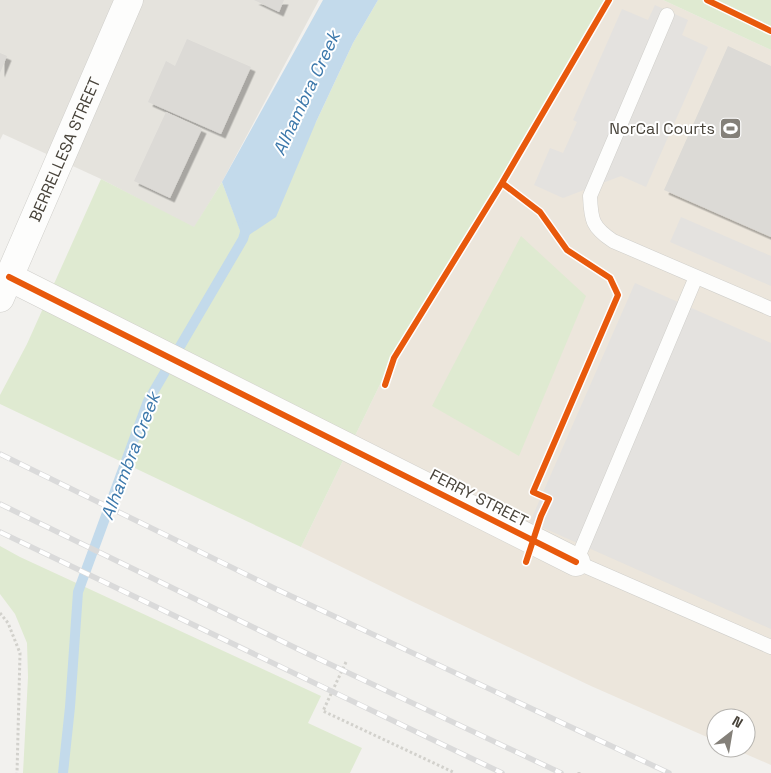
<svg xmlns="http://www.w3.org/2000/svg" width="771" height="773" viewBox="0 0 771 773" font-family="'Space Grotesk',sans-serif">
<defs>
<filter id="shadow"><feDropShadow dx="4.5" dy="4.5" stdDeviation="0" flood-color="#0004"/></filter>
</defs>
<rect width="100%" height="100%" fill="#f2f1ee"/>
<!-- residential -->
<path fill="#e5e3dd" d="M0,0H319L222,182L194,228L101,179L3,134L0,140Z"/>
<!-- commercial -->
<path fill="#ece6dc" d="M614,0H663L771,50V765L732,748H746V718H716V741L591,686L405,598L301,547L387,370Z"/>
<!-- green -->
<path fill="#dfead1" d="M378,0H614L387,370L301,547L0,404V395L27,344L101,179L194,227L222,182L243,238L316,122L353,43Z
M663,0H771V50Z
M521,236L586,296L519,456L432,406Z
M0,546L20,557L321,696L308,723L362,748L350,773H23L28,677L27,643L15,614L0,594Z"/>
<!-- parking -->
<path fill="#e4e2df" d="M655,5L688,20L682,35L708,47L646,187L621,176L563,198L534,185L550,148L563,153L577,122L573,120L622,9L648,20Z
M681,217L771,256V286L670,242Z
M635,283L771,343V629L530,522Z"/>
<!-- water -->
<path fill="#c3daeb" d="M323,0H378L353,43L316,122L276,217L243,239L222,182Z"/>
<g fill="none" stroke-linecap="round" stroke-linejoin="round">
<!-- stream -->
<path stroke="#c3daeb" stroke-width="10" d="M63,773L70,707L78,592L148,401L243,239L247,226"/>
</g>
<!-- building -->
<path fill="#dcdad6" filter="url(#shadow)" d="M254,0H284L279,12Z
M187,39L251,67L221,134L148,102L166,61L175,66Z
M728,46L771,66V237L664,190Z
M0,53L7,56L0,73Z
M166,112L202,129L170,198L134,181Z"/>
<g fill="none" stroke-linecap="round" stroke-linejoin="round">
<defs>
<path id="lane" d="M667,15L590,196C591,220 592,227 613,241L771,309
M696,277L576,562L771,647"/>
<g id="street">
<path d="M9,277L576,562"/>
<path id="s1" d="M0,298L129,0"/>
</g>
</defs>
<!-- lane casing -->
<use href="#lane" stroke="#d0cfcb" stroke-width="15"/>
<!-- street casing -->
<use href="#street" stroke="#d0cfcb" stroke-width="29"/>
<!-- path -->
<path stroke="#d2d1cc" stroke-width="3" stroke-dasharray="2.5 2.5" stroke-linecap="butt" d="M0,613L8,623L20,653L17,773
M346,662L323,711L455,773
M579,773V772"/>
<!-- lane -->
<use href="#lane" stroke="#fdfdfc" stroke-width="14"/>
<!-- street -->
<use href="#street" stroke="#fdfdfc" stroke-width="28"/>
<defs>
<path id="rail" d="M0,454L276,589L669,773
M0,504L304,652L561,773
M0,532L502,773"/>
</defs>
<!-- rail casing -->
<use href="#rail" stroke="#dadada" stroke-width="5.5"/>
<!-- rail -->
<use href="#rail" stroke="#fff" stroke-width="4" stroke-dasharray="11" stroke-linecap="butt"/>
<defs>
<path id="cycleway" d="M707,0L771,31
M502,183L540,212L567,250L610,278L618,295L533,492L549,499L541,516L526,562
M9,277L576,562
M385,385L394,358L502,183L609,0"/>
</defs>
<!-- cycleway casing -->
<use href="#cycleway" stroke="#fff" stroke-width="9"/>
<!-- cycleway -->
<use href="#cycleway" stroke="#e8590c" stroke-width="6"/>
</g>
<!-- icons -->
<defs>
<symbol id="stadium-square" viewBox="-11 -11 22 22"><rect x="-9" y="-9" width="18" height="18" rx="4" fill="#848079" stroke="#fff"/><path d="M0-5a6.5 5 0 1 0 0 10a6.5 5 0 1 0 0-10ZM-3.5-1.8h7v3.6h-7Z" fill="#fff"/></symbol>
</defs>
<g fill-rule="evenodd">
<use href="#stadium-square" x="718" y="116" width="25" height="25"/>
</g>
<g text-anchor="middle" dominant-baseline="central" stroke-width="4" stroke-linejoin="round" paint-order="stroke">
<!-- poi labels -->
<g font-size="16" fill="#48433a" stroke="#fff" text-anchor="end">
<text x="715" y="128">NorCal Courts</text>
</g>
<!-- street labels -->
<g font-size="16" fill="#48433a" stroke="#fff">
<text stroke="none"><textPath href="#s1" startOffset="162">BERRELLESA STREET</textPath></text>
<text transform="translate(479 498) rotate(27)">FERRY STREET</text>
</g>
<!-- water labels -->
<g font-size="18" font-style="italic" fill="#3c78ab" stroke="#fff">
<text transform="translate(306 93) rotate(-65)">Alhambra Creek</text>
<text transform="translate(130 456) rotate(-69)">Alhambra Creek</text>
</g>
</g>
<!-- north arrow -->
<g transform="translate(731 733) rotate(31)"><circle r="24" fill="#ffffff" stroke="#b6b4b0"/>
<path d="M0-4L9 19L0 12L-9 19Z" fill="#848079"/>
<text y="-8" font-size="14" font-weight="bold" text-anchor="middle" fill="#48433a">N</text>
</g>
</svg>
